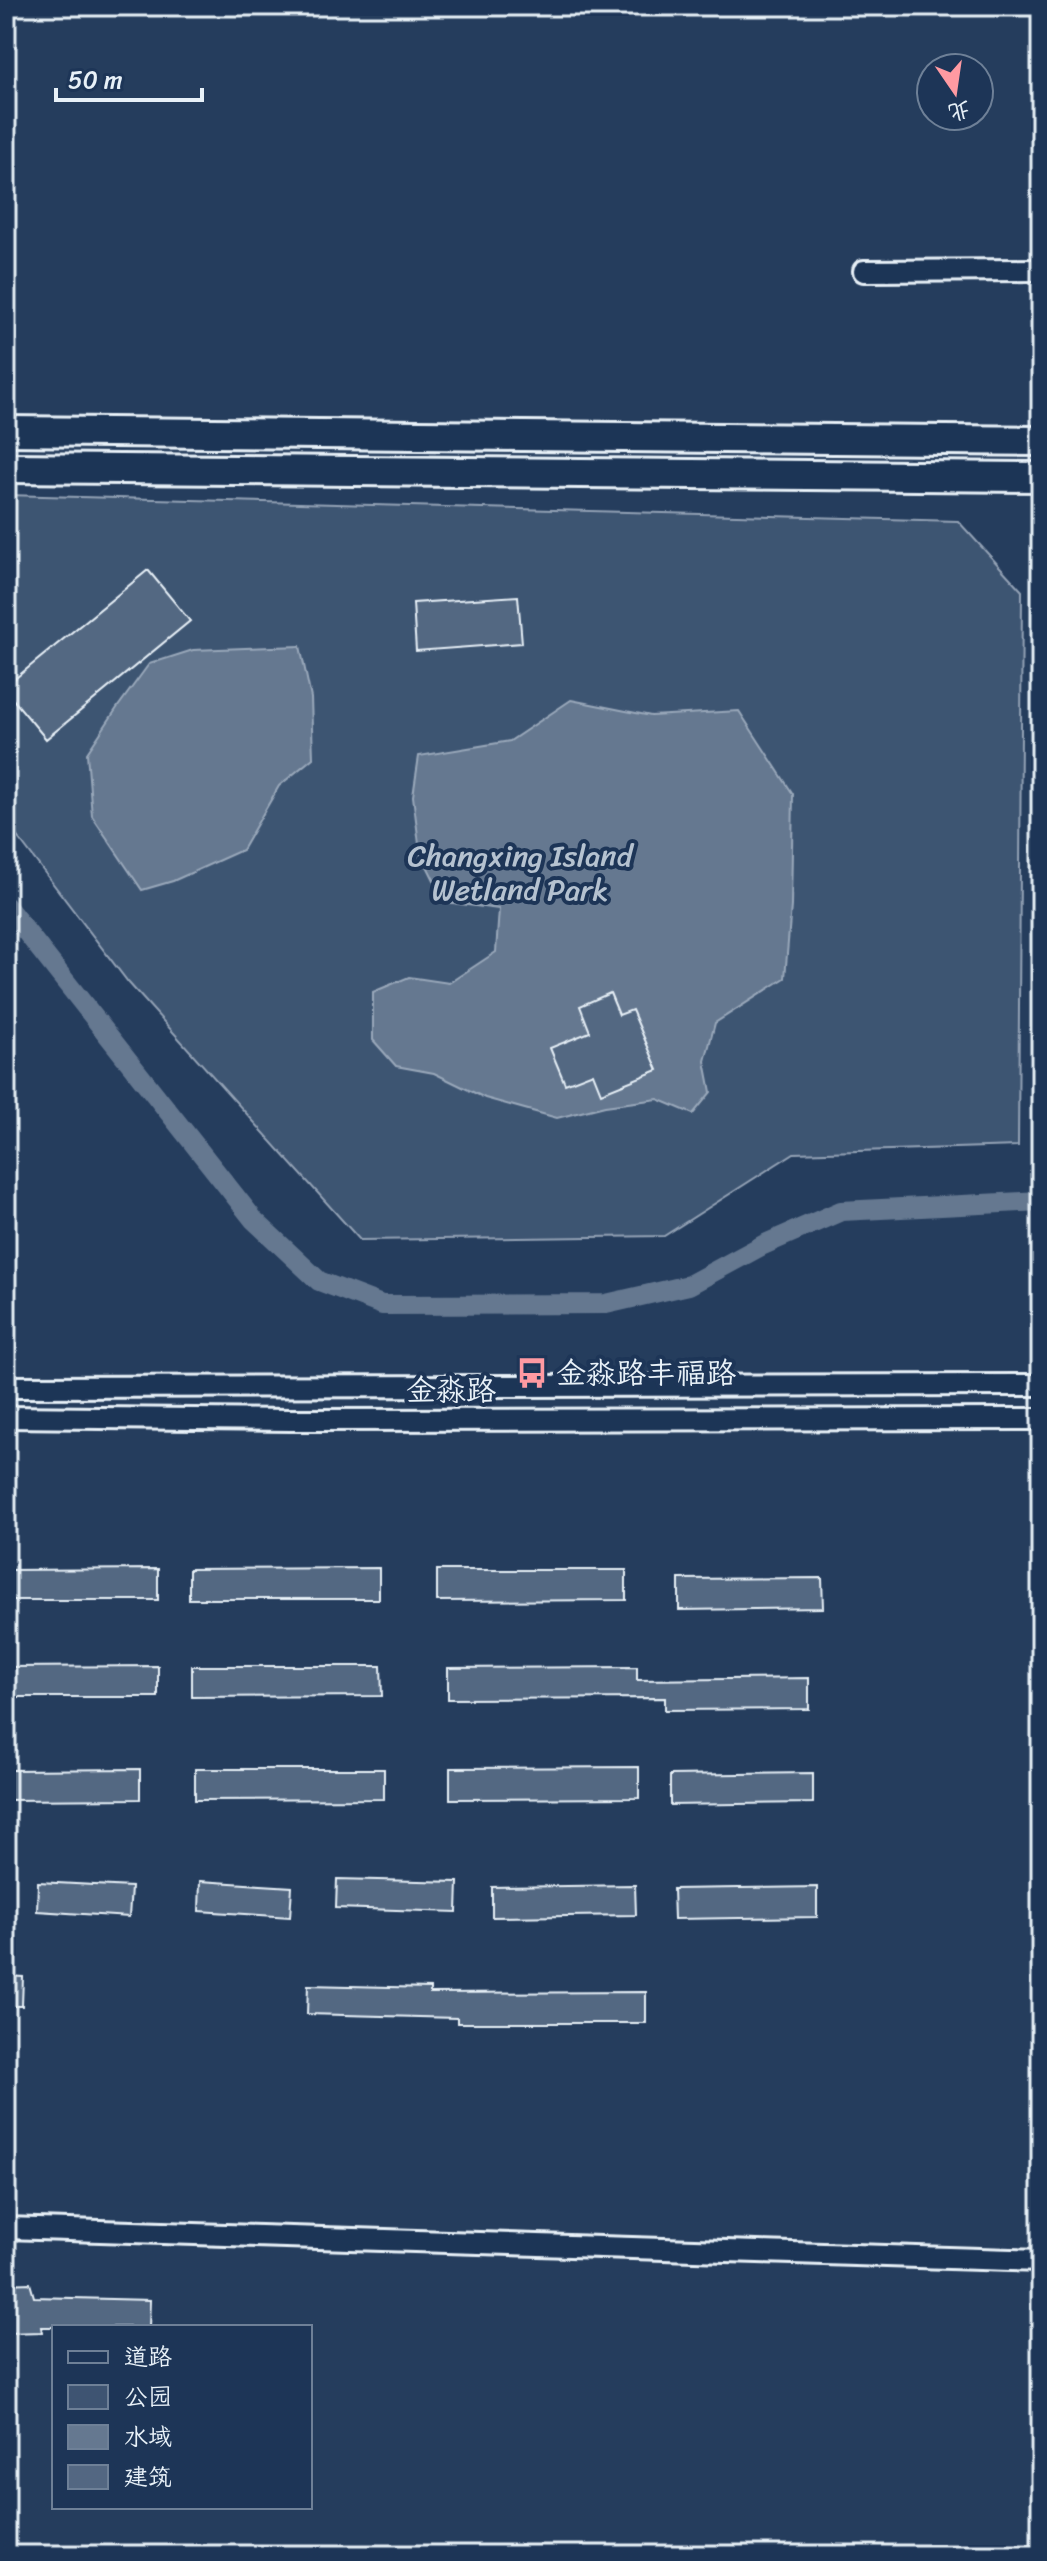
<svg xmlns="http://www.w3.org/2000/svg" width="1047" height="2561" viewBox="0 0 1047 2561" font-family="Sriracha,'LXGW WenKai TC',sans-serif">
<rect width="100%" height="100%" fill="#253d5d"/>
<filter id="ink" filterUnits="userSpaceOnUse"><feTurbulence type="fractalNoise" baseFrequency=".0125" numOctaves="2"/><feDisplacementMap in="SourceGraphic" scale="16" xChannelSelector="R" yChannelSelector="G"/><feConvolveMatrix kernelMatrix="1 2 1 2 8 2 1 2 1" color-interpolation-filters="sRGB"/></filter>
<g filter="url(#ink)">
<!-- green -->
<path fill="#3e5472" stroke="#93a2b5" stroke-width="2" d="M6,495L958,521L1022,591L1018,1146L794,1153L664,1236L360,1240L128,982L6,822Z"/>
<!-- water -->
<path fill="#657890" stroke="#99a8ba" stroke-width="2" d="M300,646L311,698L313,758L279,786L242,850L173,881L142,890L92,816L87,753L117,708L149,664L193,650Z
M571,700L651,716L739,711L793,794L791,906L785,978L715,1023L705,1061L711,1092L693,1114L658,1099L605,1106L557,1118L485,1098L434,1073L396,1066L373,1040V992L409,977L449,983L496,952L499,909L445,902L420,852L413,796L419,756L510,741Z"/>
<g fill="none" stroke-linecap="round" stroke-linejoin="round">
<!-- canal -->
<path stroke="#657890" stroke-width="20" d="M6,906L254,1220L319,1281L382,1305L606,1304L689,1285L763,1245L841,1211L1041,1201"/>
</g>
<!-- building -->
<path fill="#536782" stroke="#e8f1f8" stroke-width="2" d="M148,570L190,621L46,739L6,691V686Z
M518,596L522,643L416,651L413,603Z
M610,993L619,1015L632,1010L658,1070L601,1093L593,1073L565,1084L550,1048L590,1032L580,1006Z
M379,1568V1599H189V1569Z
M158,1569V1600H6V1570Z
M437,1570H626V1600L437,1601Z
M822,1578L823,1608L679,1610V1579Z
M158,1666V1697H6V1667Z
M192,1666H381L382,1696L192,1697Z
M637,1667V1680L809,1678V1709L665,1710V1698L448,1699V1668Z
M639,1767V1798L450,1799V1768Z
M140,1769V1799L6,1800V1770Z
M195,1769H384V1799L195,1800Z
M813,1773V1803L670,1805V1775Z
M337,1879L458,1882L457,1912L336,1908Z
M200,1881L292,1887L290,1917L199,1911Z
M38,1882L131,1887L129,1917L37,1911Z
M635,1885L636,1915L492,1917V1887Z
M817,1887V1917L674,1919L673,1889Z
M6,1976L23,1977L22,2006H6Z
M308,1985L430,1988V1993L646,1992V2023H457V2018L307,2014Z
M30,2283L34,2297L150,2300L149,2327H41L42,2332L6,2333V2284Z"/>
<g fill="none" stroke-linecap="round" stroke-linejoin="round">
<defs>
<path id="street" d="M864,271L1041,270
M6,1387L1041,1385
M6,1417L291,1420L1041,1419
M6,2228L1041,2261"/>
<path id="secondary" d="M6,431L1041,441
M6,468L1041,477"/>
</defs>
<!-- street casing -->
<use href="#street" stroke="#e8f1f8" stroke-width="26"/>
<!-- secondary casing -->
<use href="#secondary" stroke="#e8f1f8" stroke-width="34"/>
<!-- street -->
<use href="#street" stroke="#1d3557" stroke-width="20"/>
<!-- secondary -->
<use href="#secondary" stroke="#1d3557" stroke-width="28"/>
</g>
</g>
<!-- icons -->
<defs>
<symbol id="bus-bare" viewBox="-9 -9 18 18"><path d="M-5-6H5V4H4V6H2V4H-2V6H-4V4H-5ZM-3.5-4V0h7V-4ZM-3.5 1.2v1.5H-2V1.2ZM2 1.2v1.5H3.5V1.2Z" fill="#ff9aa2" stroke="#1d3557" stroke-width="2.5" paint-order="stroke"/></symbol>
</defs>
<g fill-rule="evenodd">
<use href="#bus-bare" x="510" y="1351" width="44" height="44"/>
</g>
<g text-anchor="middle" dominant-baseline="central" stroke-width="8" stroke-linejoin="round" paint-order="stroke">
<!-- park labels -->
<g font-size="30" fill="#b5c2d0" stroke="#1d3557">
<text x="520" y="856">Changxing Island<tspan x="520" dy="34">Wetland Park</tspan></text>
</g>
<!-- poi labels -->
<g font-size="30" fill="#e8f1f8" stroke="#1d3557" text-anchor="start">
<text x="556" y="1373">金淼路丰福路</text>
</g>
<!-- street labels -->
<g font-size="30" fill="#e8f1f8" stroke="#1d3557">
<text x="451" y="1390">金淼路</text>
</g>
</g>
<!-- margin -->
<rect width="1047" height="2561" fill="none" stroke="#1d3557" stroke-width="32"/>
<rect x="16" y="16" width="1015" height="2529" fill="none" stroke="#e8f1f8" stroke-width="3" filter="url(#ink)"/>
<!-- legend -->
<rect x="52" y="2325" width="260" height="184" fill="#1d3557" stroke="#6e8097" stroke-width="2"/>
<rect x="68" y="2351" width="40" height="12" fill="#1d3557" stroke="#6e8097" stroke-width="2"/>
<text x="124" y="2365" font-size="24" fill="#e8f1f8">道路</text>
<rect x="68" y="2385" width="40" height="24" fill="#3e5472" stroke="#6e8097" stroke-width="2"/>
<text x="124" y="2405" font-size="24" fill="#e8f1f8">公园</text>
<rect x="68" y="2425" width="40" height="24" fill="#657890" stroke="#6e8097" stroke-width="2"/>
<text x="124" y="2445" font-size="24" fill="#e8f1f8">水域</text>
<rect x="68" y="2465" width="40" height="24" fill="#536782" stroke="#6e8097" stroke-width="2"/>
<text x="124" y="2485" font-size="24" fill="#e8f1f8">建筑</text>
<!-- north arrow -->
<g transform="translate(955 92) rotate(167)"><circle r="38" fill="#1d3557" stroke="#6e8097" stroke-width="2"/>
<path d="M0-6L14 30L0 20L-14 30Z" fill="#ff9aa2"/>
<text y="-12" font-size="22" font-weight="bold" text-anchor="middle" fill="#e8f1f8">北</text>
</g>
<!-- scale -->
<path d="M56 88v12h146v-12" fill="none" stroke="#e8f1f8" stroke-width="4"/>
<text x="68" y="88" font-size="24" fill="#e8f1f8" stroke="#1d3557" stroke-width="6" paint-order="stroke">50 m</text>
</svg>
